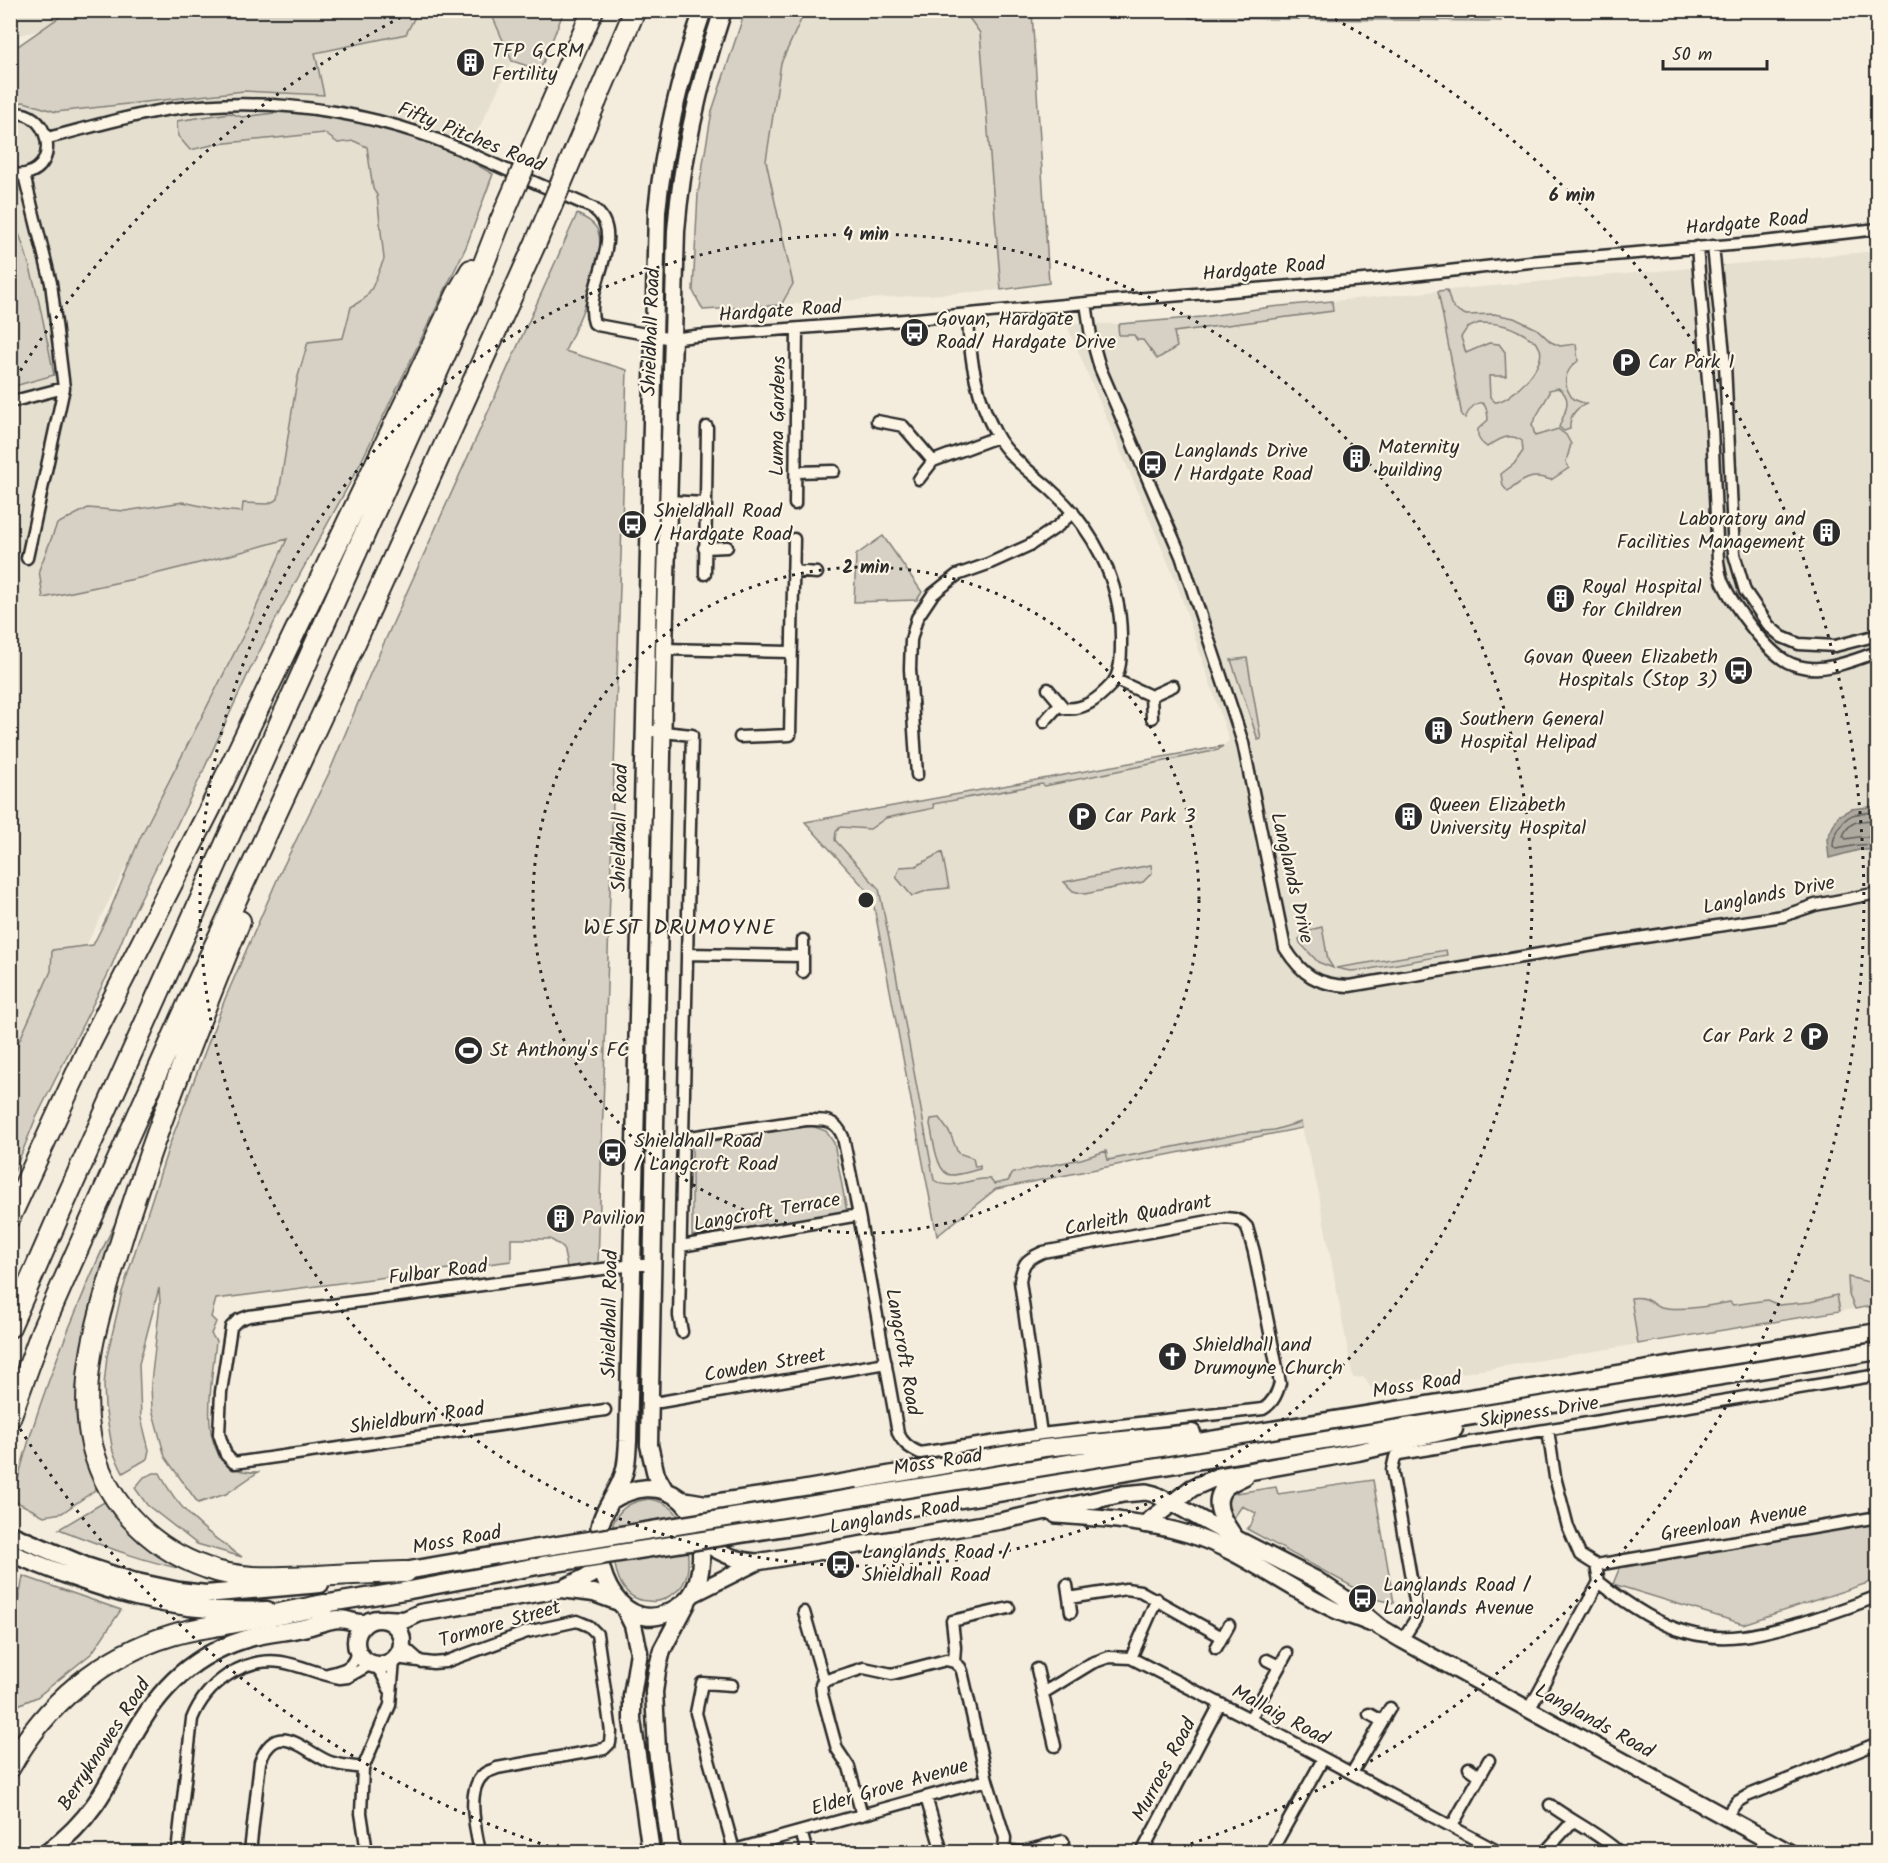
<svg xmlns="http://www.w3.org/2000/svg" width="1888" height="1863" viewBox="0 0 1888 1863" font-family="Kalam,sans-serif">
<rect width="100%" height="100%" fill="#f4edde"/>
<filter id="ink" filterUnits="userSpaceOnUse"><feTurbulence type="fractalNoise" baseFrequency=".0167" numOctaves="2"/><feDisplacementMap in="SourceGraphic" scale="12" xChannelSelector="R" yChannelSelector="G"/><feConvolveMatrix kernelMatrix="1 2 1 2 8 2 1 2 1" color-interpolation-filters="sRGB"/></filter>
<g filter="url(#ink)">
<!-- built -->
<path fill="#e5dfd0" d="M11,11H535L512,61L376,337L246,630L11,1094V67L68,24L11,37Z
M805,11H964L980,33L1001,290L781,305L793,284L766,161L781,63Z
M1877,251V1305L1371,1388L1364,1377L1353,1378L1318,1190L1302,1128L996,1189L937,1236L872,896L805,822L1223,746L1229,740L1176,581L1066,323L1120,324L1202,317L1271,307L1438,291Z"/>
<!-- green -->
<path fill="#d6d1c4" stroke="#807e78" stroke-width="1.5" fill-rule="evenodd" d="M68,11V10L418,11L406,34L315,53L324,95L244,91L56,112L24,102L11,104V51Z
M484,11H564L540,70L512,61L491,13Z
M745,11H805L781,63L766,161L793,284L781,305L703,310L693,291L698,194L712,111Z
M964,11H1049L1032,12L1049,283L1001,290L980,33Z
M1497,11L1501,21L1189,18V11Z
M290,111C334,118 381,123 422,138C447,147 470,161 493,174L466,247L358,468L281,609L248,674L198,782L130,920L110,970L35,1120L11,1180V1059L51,971L52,950L93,945L108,915L140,838L246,630L287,539L227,556L139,578L43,598L39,570L57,524L88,508L125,511L183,502L220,510L242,512L243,503L268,504L278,499L297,380L308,342L343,338L351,307L364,299L372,288L384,259L377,195L373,189L367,147L354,141L338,143L324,133L217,144L190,150L178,136L177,121L230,113L242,117Z
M10,211C33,264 43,319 54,375L11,387Z
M577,214C585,218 594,222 598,231C608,259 577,325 565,351L627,370L598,1263L567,1267L563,1247L550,1239H511V1261L216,1299L211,1317L216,1322L211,1334L216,1341C213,1376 195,1453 236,1469C242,1472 251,1472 258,1472L226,1494L198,1503L165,1457L152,1409L151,1383L160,1303L159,1288L139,1364L141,1418L149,1450L147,1459L123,1473L113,1452L105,1406L104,1385L107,1356L122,1292L169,1146L225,999L280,873L329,773L370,674Z
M1447,290L1451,304L1456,310L1466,315L1494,314L1514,318L1537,329L1551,342L1560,346L1576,344L1578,361C1563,372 1562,385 1573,399L1586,404C1574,409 1569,417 1570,429L1564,431L1559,427C1565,412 1574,398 1558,388L1549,390V394L1532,424L1535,436L1558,429L1566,435L1571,444L1566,462L1569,468L1551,480C1533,473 1522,479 1508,492L1503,486L1501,474L1514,464L1523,451L1522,441C1509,432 1500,439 1487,447C1480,442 1477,438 1478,429L1488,420C1487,395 1474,400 1465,418L1462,416L1438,291ZM1479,323C1486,323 1495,323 1502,325C1512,327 1537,339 1540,349C1546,366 1510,402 1495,402L1490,397L1489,376H1506L1505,352L1499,344L1489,343L1466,353L1461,337L1467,328Z
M1332,301L1333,311L1174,332L1177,347L1157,359L1143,340H1137L1134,335H1119L1118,327L1120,324L1202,317L1271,307Z
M883,536L922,592L917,600L854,602L856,555Z
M1247,658L1261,739L1258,740L1231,660Z
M1223,746L1218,750L1045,786L1042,784L933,804L934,808L886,818L870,829L840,827L836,832L835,840L879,889L893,958L934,1180C951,1192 971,1177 990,1179L994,1184L1008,1181L1013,1173L1081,1159L1106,1151L1108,1160L1243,1133L1274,1130L1301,1122L1302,1128L996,1189L937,1236L872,896L805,822Z
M942,852L949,888L929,890L912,896L896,877L900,867L916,866Z
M1151,865L1152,873L1143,882L1085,894L1073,891L1064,882Z
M1322,927L1328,960L1333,968L1318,962L1300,943L1299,939L1314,929Z
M1446,950L1447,955L1364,970L1350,971L1336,968Z
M939,1118L950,1133L958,1153L973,1158L975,1167L980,1166V1169C971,1171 960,1175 951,1175C936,1174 933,1136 930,1124L931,1119Z
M812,1126L826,1131L834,1143L847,1212L692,1236V1144Z
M121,1213L82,1348L76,1389L83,1434L101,1486L62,1513L44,1516L13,1500C28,1433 52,1368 79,1304C92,1273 104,1242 121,1213Z
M1848,1277L1877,1284L1876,1293L1877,1294V1305L1855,1309L1849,1295Z
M1837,1295L1840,1311L1638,1344L1631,1298C1650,1295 1651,1307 1667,1308C1688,1310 1709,1306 1730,1302L1733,1305L1767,1300L1779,1305L1810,1302Z
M154,1473H160C176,1509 210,1536 242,1557L197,1544L147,1505L135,1488L144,1477Z
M1373,1480L1394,1603L1375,1599L1247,1529L1251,1525L1256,1513L1242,1506L1233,1519L1228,1505L1229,1494L1276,1487L1278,1494Z
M111,1498L196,1572C148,1563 105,1547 59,1529Z
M649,1499C659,1500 670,1505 676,1513C686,1527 692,1564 685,1580C682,1589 674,1594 666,1598C661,1601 654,1602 648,1601C618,1600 613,1565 613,1541C613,1534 611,1525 615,1519C623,1505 634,1501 649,1499Z
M1877,1521V1580L1743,1624L1613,1584L1620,1567Z
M23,1576L121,1610L92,1653L37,1697L11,1708V1613L16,1617Z"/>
<!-- water -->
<path fill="#afaaa0" stroke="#7a7771" stroke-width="1.5" d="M1877,806V850H1859L1829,858L1827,839L1838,816L1851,809Z"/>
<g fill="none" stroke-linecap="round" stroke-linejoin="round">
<!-- shore -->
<path stroke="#605e5a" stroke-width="1.5" d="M1878,812C1857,813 1846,812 1837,832C1834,837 1833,841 1833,846L1836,849L1858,845L1878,844
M1878,820C1861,821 1850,819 1843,836L1846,839L1858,837H1878"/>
<defs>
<path id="street" d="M10,114C49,106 62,167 25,174C20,175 15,174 10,174
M48,138C88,128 129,115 171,109C256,98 341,107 422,134C445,142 467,152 489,162C524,178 559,193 593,208C630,236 582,288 594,323L597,325L672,339L695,336L905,320L1086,303L1376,279L1530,262L1754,243L1878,229
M24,175L51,283L64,388L27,558
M1713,246L1725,364L1734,554L1745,591L1769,626L1782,637L1799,644L1835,646L1878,635
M1697,247L1712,428L1718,561C1719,569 1720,576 1723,583C1733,605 1769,656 1792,664C1799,667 1811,669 1819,668C1839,667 1859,658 1878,652
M1086,303L1091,336L1100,368L1181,556L1235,718L1243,743L1285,948C1302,975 1317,985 1349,986L1612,942L1783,916L1815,905L1878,893
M968,315C969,356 976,397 996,434C1008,457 1031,472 1050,489C1092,527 1121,580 1121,637C1121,653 1122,673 1111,685C1098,699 1083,711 1064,708L1048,689
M10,402L64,388
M877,421L903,426L933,461
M796,472L834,471
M919,479L933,461L997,437
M668,501L705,503
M795,504L797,329
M704,548L727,547
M793,571L817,573
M705,574L707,427
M664,649L791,652
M1116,680L1151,696
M1152,718L1151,696L1173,686
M1044,722L1060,704
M644,730L692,735L679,1316L682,1332
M740,737L790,735L794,539
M917,775L910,669L911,640L917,618L933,594L957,575L988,564L1030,545L1058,526L1073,512
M687,954L802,956
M803,972V940
M683,1138L806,1120C824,1120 835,1118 843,1137L859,1215L898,1433C903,1443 909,1448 920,1453L1041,1434L1263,1409C1273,1403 1277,1394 1280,1383L1254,1252L1247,1227L1242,1222L1235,1219L1225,1218L1043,1252C1025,1260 1023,1263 1020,1281L1041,1434
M681,1246L859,1215
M650,1402H660L886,1363
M605,1410L234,1463L226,1455L219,1434L221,1392L231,1327L238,1320L249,1316L633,1265H654
M1596,1565L1878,1517
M1599,1582C1623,1601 1656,1624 1686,1632C1727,1644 1764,1633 1804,1622C1829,1614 1853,1606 1878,1596
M1067,1585L1071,1612
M1069,1598L1126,1589L1140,1591L1222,1637
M804,1612L824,1681L821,1684L822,1694L837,1749L849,1767L862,1815
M1402,1640L1415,1620L1417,1612L1392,1470L1395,1457L1399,1454L1878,1375
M403,1646L421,1662
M1216,1648L1229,1625
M396,1658L433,1663L445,1662L527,1632L577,1621L589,1626L597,1634L611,1732L610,1743L604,1749L497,1768C494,1770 487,1771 484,1774C465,1790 476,1831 480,1852
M1131,1658L1157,1599
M1267,1660L1279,1666
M375,1665L382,1674L389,1689
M1037,1669L1055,1746
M328,1674C345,1670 354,1668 357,1650
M824,1681L864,1668L892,1674L946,1660L954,1662
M732,1685L702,1683L696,1713L734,1850
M1043,1693L1092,1663L1109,1657L1131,1658L1250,1719L1499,1852
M1529,1710L1599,1582L1596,1565L1580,1555L1568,1527L1555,1477L1548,1430
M1369,1714L1382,1721
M1250,1719L1287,1653
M1469,1768L1480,1776
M1352,1773L1390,1708
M926,1797L942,1852
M1550,1805C1573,1822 1598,1833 1619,1852
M1725,1817L1737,1802L1747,1796L1878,1743
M1452,1826L1489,1760
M801,1832L807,1852
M1004,1850L1005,1838L987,1780L962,1671L960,1667L954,1662L955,1647L952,1621L1009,1608
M177,1852L192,1719C206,1684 242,1657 281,1662C301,1665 320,1675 340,1678L348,1677L371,1664
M250,1852L260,1762C277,1717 304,1752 330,1762C341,1766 352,1766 363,1768
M367,1852L361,1813L363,1768L390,1705L394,1661
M727,1852L987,1780
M1002,1852L1004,1850L1022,1852L1063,1841
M1142,1852L1220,1704
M1271,1852L1323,1759
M1545,1852L1573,1821"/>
<path id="secondary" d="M1056,1515C1100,1518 1145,1521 1188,1534C1241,1550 1285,1587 1335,1610C1346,1615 1358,1618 1369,1623
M698,1537C716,1552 734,1561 757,1562L1001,1521L1123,1494L1146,1492L1154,1494L1172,1503L1235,1538L1317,1580L1349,1601L1380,1627L1402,1640L1789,1852
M693,1594L755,1563"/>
<path id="primary" d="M665,1491L656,1475L649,1445L664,649L676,231C682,155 699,83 723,10
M858,1497L1878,1332
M612,1500C633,1487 659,1482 680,1499C704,1518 710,1581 685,1602C631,1646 592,1582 599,1531C601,1513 614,1498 621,1481C627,1469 627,1455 628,1441L657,211C664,142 680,76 703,10
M682,1500L706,1504L795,1491L1044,1448L1192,1433
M862,1515C1200,1462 1539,1404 1878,1351
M1145,1524L1192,1488L1217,1477L1358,1452L1454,1429
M10,1534L86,1566L132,1581L179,1591L206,1594L320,1584
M1235,1538C1227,1527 1213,1508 1221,1493C1225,1484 1238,1480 1245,1476
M10,1553C100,1589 169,1615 267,1610
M393,1573L533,1549
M562,1589L591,1575L601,1567
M311,1606L410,1590L543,1565
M624,1607L633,1625L639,1652L632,1696V1720L651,1852
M356 1642a23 23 0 1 1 46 0a23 23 0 1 1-46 0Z
M385,1619L404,1620L420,1613L561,1589L594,1593L619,1602
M48,1852C92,1819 107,1787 131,1740C159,1687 195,1652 253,1637C268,1633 283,1632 298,1629C312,1627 325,1620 338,1619C348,1619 356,1624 365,1623
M671,1852L657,1750L654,1692L657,1671L662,1650L687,1603"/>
<path id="highway" d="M560,84L593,10
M596,101L635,10
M240,921C196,1029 153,1136 119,1248C101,1308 79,1371 90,1435C101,1498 147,1547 207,1568C241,1581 281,1577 318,1576C347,1574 377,1573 406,1572
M10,1217L91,1042L210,809L457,294L471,270
M10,1327L63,1206L470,299L500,222
M10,1418L42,1330L72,1262L195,988L336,685L537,240
M10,1767C46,1703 102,1656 172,1635C191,1629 211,1627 230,1623C262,1618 293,1611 324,1605"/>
</defs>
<!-- street casing -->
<use href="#street" stroke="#2b2b2b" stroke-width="15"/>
<!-- secondary casing -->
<use href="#secondary" stroke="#2b2b2b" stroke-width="20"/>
<!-- primary casing -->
<use href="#primary" stroke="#2b2b2b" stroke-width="21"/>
<!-- highway casing -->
<use href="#highway" stroke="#2b2b2b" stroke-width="24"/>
<!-- street -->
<use href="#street" stroke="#fcf5e5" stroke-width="10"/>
<!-- secondary -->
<use href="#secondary" stroke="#fcf5e5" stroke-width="15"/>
<!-- primary -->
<use href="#primary" stroke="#fcf5e5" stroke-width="16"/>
<!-- highway -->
<use href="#highway" stroke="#fcf5e5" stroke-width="20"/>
<defs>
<path id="primary-bridge" d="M533,1549L858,1497
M543,1565L862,1515"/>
<path id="highway-bridge" d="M500,222L560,84
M537,240L596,101"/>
</defs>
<!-- primary-bridge casing -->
<use href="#primary-bridge" stroke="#2b2b2b" stroke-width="21" stroke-linecap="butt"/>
<!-- highway-bridge casing -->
<use href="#highway-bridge" stroke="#2b2b2b" stroke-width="24" stroke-linecap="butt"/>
<!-- primary-bridge -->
<use href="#primary-bridge" stroke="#fcf5e5" stroke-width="16"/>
<!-- highway-bridge -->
<use href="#highway-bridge" stroke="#fcf5e5" stroke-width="20"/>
</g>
</g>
<!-- distance rings -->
<g fill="none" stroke="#2b2b2b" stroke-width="3" stroke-dasharray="3 6">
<circle cx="866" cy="900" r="333"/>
<circle cx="866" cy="900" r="666"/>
<path d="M566 1852A998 998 0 0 1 11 1414M11 386A998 998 0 0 1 413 11M1319 11A998 998 0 0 1 1166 1852"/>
</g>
<!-- icons -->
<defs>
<symbol id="building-disc" viewBox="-11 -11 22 22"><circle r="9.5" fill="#2b2b2b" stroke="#fcf5e5"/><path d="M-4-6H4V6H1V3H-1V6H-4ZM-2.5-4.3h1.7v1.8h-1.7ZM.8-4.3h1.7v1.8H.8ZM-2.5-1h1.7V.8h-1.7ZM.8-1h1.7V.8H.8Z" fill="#fff"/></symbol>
<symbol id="bus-disc" viewBox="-11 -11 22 22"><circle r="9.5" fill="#2b2b2b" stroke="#fcf5e5"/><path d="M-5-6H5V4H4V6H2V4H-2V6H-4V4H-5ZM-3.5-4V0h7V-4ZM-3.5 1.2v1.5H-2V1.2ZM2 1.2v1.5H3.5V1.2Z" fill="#fff"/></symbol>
<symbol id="parking-disc" viewBox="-11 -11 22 22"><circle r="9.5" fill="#2b2b2b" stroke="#fcf5e5"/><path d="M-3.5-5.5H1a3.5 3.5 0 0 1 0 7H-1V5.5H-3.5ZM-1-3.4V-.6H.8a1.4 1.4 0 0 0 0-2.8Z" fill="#fff"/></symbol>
<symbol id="stadium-disc" viewBox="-11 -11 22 22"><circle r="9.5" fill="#2b2b2b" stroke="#fcf5e5"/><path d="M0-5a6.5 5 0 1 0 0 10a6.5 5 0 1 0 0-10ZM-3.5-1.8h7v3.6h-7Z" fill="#fff"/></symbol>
<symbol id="church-disc" viewBox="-11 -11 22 22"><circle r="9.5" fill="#2b2b2b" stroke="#fcf5e5"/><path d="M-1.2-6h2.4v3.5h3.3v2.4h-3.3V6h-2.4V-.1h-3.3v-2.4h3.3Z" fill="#fff"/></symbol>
</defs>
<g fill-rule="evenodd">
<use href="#building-disc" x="454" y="46" width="33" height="33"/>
<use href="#bus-disc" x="898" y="316" width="33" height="33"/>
<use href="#parking-disc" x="1610" y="346" width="33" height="33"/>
<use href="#building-disc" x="1340" y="442" width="33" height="33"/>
<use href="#bus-disc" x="1136" y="448" width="33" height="33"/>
<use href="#bus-disc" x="616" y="508" width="33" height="33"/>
<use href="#building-disc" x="1810" y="516" width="33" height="33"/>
<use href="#building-disc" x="1544" y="582" width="33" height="33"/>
<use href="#bus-disc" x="1722" y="654" width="33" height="33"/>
<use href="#building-disc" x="1422" y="714" width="33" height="33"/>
<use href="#parking-disc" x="1066" y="800" width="33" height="33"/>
<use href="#building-disc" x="1392" y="800" width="33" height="33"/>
<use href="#parking-disc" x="1798" y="1020" width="33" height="33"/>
<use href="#stadium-disc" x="452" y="1034" width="33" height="33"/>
<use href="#bus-disc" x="596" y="1136" width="33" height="33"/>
<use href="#building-disc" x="544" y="1202" width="33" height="33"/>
<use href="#church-disc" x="1156" y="1340" width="33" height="33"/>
<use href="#bus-disc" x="824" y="1548" width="33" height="33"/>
<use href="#bus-disc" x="1346" y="1582" width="33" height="33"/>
</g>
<g text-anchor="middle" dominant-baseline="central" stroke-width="4.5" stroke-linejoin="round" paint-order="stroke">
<!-- poi labels -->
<g font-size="20" fill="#2b2b2b" stroke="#fcf5e5" text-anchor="start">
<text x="492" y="52">TFP GCRM<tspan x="492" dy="23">Fertility</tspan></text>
<text x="936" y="320">Govan, Hardgate<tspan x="936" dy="23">Road/ Hardgate Drive</tspan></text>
<text x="1648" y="363">Car Park 1</text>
<text x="1378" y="448">Maternity<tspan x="1378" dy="23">building</tspan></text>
<text x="1174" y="452">Langlands Drive<tspan x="1174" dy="23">/ Hardgate Road</tspan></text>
<text x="654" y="512">Shieldhall Road<tspan x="654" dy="23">/ Hardgate Road</tspan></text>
<text x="1805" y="520" text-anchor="end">Laboratory and<tspan x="1805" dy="23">Facilities Management</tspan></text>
<text x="1582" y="588">Royal Hospital<tspan x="1582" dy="23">for Children</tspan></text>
<text x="1718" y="658" text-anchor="end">Govan Queen Elizabeth<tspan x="1718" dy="23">Hospitals (Stop 3)</tspan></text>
<text x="1460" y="720">Southern General<tspan x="1460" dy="23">Hospital Helipad</tspan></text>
<text x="1429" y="806">Queen Elizabeth<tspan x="1429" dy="23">University Hospital</tspan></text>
<text x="1104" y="817">Car Park 3</text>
<text x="1794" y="1037" text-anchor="end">Car Park 2</text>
<text x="490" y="1051">St Anthony's FC</text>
<text x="634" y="1142">Shieldhall Road<tspan x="634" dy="23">/ Langcroft Road</tspan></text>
<text x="582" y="1219">Pavilion</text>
<text x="1193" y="1346">Shieldhall and<tspan x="1193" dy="23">Drumoyne Church</tspan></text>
<text x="862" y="1553">Langlands Road /<tspan x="862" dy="23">Shieldhall Road</tspan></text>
<text x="1383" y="1586">Langlands Road /<tspan x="1383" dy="23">Langlands Avenue</tspan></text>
</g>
<!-- street labels -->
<g font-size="20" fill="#2b2b2b" stroke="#fcf5e5">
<text transform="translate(471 138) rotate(22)">Fifty Pitches Road</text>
<text transform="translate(1747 224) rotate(-5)">Hardgate Road</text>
<text transform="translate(1264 270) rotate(-5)">Hardgate Road</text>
<text transform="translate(780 312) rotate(-4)">Hardgate Road</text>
<text transform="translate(652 332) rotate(-88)">Shieldhall Road</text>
<text transform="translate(779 416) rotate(-89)">Luma Gardens</text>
<text transform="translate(621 828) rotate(-89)">Shieldhall Road</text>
<text transform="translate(1291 878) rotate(77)">Langlands Drive</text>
<text transform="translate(1769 896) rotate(-11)">Langlands Drive</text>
<text transform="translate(767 1213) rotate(-10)">Langcroft Terrace</text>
<text transform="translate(1138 1216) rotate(-11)">Carleith Quadrant</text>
<text transform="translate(438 1273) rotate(-7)">Fulbar Road</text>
<text transform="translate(611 1314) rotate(-89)">Shieldhall Road</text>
<text transform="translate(902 1352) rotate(80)">Langcroft Road</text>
<text transform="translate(765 1366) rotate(-10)">Cowden Street</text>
<text transform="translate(1417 1386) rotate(-9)">Moss Road</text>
<text transform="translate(1539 1413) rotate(-9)">Skipness Drive</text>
<text transform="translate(417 1419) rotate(-8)">Shieldburn Road</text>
<text transform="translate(938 1463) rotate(-9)">Moss Road</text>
<text transform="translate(895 1517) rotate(-10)">Langlands Road</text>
<text transform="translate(1734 1523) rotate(-10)">Greenloan Avenue</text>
<text transform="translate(457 1541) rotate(-10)">Moss Road</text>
<text transform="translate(500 1625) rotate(-16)">Tormore Street</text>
<text transform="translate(1280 1716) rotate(28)">Mallaig Road</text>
<text transform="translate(1594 1722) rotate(29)">Langlands Road</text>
<text transform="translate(105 1745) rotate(-57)">Berryknowes Road</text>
<text transform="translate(1165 1770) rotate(-62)">Murroes Road</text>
<text transform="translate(890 1788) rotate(-16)">Elder Grove Avenue</text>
</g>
<!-- quarter labels -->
<g font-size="22" letter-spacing="1.5" fill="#2b2b2b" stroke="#fcf5e5">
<text x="680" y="928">WEST DRUMOYNE</text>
</g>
</g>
<circle cx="866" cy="900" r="9" fill="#2b2b2b" stroke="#fcf5e5" stroke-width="3"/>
<g font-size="18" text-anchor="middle" font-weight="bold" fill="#2b2b2b" stroke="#fcf5e5" stroke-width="4.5" stroke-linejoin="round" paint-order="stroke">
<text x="1572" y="201">6 min</text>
<text x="866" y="240">4 min</text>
<text x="866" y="573">2 min</text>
</g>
<!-- margin -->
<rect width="1888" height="1863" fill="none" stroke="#fcf5e5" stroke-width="36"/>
<rect x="18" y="18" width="1852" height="1827" fill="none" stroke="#2b2b2b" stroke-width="2" filter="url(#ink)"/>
<!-- scale -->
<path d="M1663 60v9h104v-9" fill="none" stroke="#2b2b2b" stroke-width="3"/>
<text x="1672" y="60" font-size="18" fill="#2b2b2b" stroke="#fcf5e5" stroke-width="4.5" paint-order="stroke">50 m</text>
</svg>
